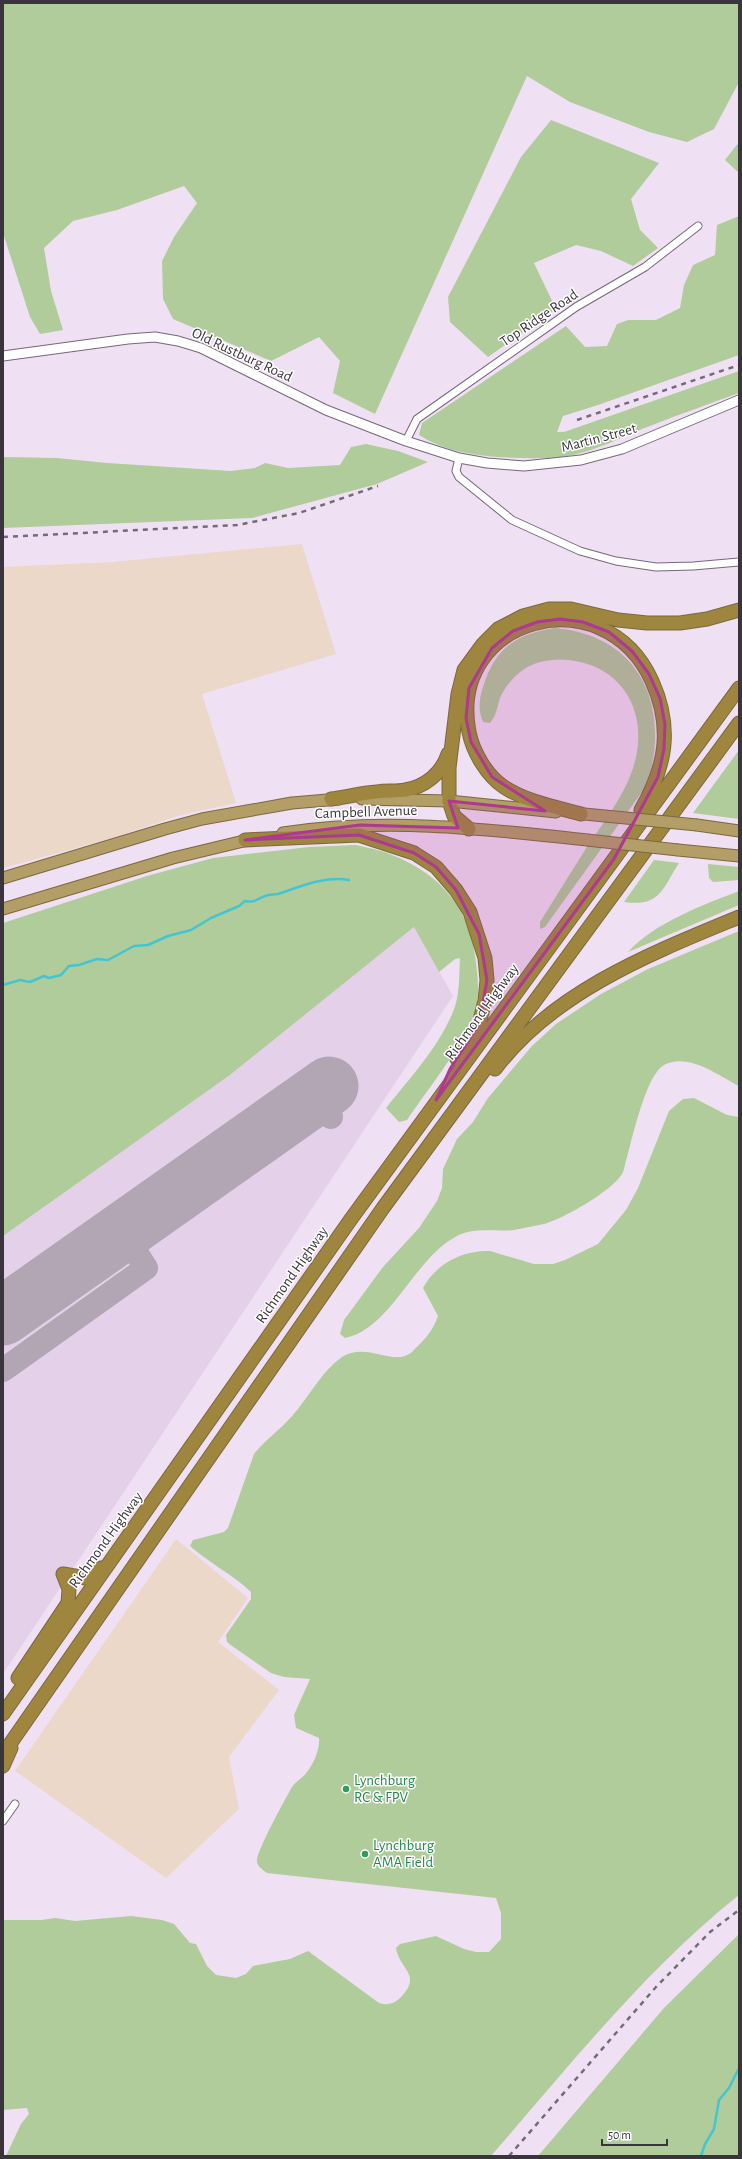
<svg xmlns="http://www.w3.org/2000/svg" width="742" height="2159" viewBox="0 0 742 2159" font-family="'Alegreya Sans',sans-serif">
<rect width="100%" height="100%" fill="#f0e0f4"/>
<!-- built -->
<path fill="#e5d0ea" d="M414,927L453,996L3,1674V1236L230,1075Z"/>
<!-- industrial -->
<path fill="#ebd8c9" d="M302,544L336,654L202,694L236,803L181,815L113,838L3,868V567L112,562Z
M176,1539L248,1598L218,1642L279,1690L229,1757L239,1809L166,1878L15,1771Z"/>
<!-- green -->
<path fill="#afcc9a" d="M3,3H739V82L714,129L687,142L649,132L570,102L527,76L375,414L333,393L340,361L319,337L271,361L173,319L163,299L162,261L174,237L197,203L184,186L117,210L73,221L44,248L51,291L63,330L40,334L30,317L3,233Z
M551,120L659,163L631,199L640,230L658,248L633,266L601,251L576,245L534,263L556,309L488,357L450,322L448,297L521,157Z
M739,142V173L725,160Z
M739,216V355L598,405L563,416L557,432H564L739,371V393C709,404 680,414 650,426C621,437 593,453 561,457C540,459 518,458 497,457C469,455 443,450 419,435L422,423L566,326L585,347L607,346L617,324L628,320H656L680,308L684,285L693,265L715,255L717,225Z
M366,444L398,451L428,462L377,484L252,518L3,528V457L57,458L107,463L231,471L255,468L265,463L288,468L340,465L351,447Z
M555,628C642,636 671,708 647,785L545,927L540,929V922C555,898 570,874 585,850C605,820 631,788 637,752C645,704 617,665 569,660C554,658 535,661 523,670C513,677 504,688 500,698C497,708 496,716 490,723L483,722C478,711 479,699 483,687C495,648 516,634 555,628Z
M739,750V819L693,813Z
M356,845C368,848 381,850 392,855C441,874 471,910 476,963C478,980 480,999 474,1015C458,1053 430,1086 407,1120L399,1122L386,1108C410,1078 438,1048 453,1012C460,996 459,975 460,958L455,959L439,972L414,927L230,1075L3,1236V923L147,876L213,858L309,847Z
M654,860L679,863C662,889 661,907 624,902Z
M708,864L739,867V880L713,882L709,878Z
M739,891V905L628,952C654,923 703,905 739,891Z
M739,931V1086C718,1075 688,1052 664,1065C646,1075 633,1136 627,1157C625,1162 625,1169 622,1174C612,1191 563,1219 544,1224C534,1226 524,1228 514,1230C495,1232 474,1227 457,1236C414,1258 391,1329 345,1338L340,1334L344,1320L383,1267L419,1228L437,1201L442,1188L443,1169L457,1139L473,1122L488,1098L532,1046L556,1024L601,994L648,969Z
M694,1098L727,1115L739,1117V1895C645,1970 570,2065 491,2156H6L21,2124L29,2114L27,2108L3,2110V1920H42L55,1918L75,1921L131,1916L162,1920L174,1924L190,1943L196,1944L207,1966L216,1975L236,1978L246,1974L253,1966L290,1959L308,1951L379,2003C388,2006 396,2003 402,1996C422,1974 399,1969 396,1948L400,1944L436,1936L464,1949L476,1952H489L501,1939V1913L496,1898L267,1873C263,1870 258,1867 257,1862C255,1853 286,1798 292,1787C296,1781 303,1778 307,1772C314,1763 320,1749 319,1738L296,1728L294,1715L310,1679L284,1677L271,1673L232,1646L227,1642L226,1635L251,1599V1592C232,1574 209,1563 190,1546L193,1540L224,1532L228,1528L254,1454C266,1439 281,1429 293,1415C309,1397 321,1372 342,1357C365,1342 392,1365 409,1354C413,1352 415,1348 418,1346C427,1337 434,1328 438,1316L423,1288C436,1264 462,1250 490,1251L534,1264H553L565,1260L598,1244L626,1210L638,1188L669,1111L683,1099Z
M739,1934V2156H538L664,2008Z"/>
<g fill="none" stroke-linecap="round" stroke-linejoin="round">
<!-- stream -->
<path stroke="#44c5d2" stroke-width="2.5" d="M3,985L20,980L30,982L44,976L49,978L61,975L69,966L79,965L97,959L108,960L134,946L148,945L168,936L191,930L211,918L239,906L245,901C255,903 257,899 265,896C269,894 274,895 278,894C302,886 324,876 349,880
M701,2156L705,2144L714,2129L719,2100L729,2088L739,2068"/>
<!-- taxiway -->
<path stroke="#b2a6b5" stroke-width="24" d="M317,1095L331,1117
M3,1370L146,1268L123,1232"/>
<!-- runway -->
<path stroke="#b2a6b5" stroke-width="59" d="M3,1316L329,1086"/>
<defs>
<path id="minor" d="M406,441L417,419L576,307L645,267L698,226
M459,458L456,471L459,477L512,520L580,551L616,561L656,567L693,566L739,562
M3,1821L15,1804"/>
<path id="tertiary" d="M3,356L128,339L155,337L178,341L201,348L326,410L406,441L459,458L487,463L524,466L581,460L622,449L739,400"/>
<path id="trunk" d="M362,799L449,801L556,812
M574,813L605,816
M697,825L739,831
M283,833C384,817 486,829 587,840
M678,850L739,856
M3,878L165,829L202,819L292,803L339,799
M3,909L173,858L252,839"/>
<path id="motorway" d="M331,799C346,797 362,793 377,792C386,790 396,792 405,790C425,787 442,773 448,754
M581,814C555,807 527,802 504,787C487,776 473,752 469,732C447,617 604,575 652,681C673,728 666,766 641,810
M469,829L454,816L449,801V768L458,694L464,670L483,644L498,629L523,616L549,609H571L618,620L647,623H680L707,619L739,610
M245,840L359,835L414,853L436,867L456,890L470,912L485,958L487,980L485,1001L479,1024L457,1059
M495,1069C554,991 652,953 739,917
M63,1574L86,1578L101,1568
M18,1678L68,1603L69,1589L63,1574
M3,1714L351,1219L739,688
M3,1754L383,1208L739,723
M3,1766L11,1748"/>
</defs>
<!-- minor casing -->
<use href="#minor" stroke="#766879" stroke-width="9"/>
<!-- tertiary casing -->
<use href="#tertiary" stroke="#766879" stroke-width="11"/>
<!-- trunk casing -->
<use href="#trunk" stroke="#7b693e" stroke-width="13"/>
<!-- motorway casing -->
<use href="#motorway" stroke="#7b693e" stroke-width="15"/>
<!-- minor -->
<use href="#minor" stroke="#fff" stroke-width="7"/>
<!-- tertiary -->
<use href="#tertiary" stroke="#fff" stroke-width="9"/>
<!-- trunk -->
<use href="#trunk" stroke="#b29e66" stroke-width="11"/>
<!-- motorway -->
<use href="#motorway" stroke="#9e863f" stroke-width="13"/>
<!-- rail -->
<path stroke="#746b76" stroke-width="2.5" stroke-dasharray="5 5" stroke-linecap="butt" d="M577,420L739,365
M3,537L237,525L299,513L378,486
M509,2156L656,1987L710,1932L739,1910"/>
<defs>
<path id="trunk-bridge" d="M605,816L697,825
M587,840L678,850"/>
</defs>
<!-- trunk-bridge casing -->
<use href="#trunk-bridge" stroke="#7b693e" stroke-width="13" stroke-linecap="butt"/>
<!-- trunk-bridge -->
<use href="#trunk-bridge" stroke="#b29e66" stroke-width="11"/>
</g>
<!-- marked area -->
<path fill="#ad3992" fill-opacity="0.2" stroke="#ad3992" stroke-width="3" stroke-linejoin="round" d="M560,619L583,622L609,632L632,651L649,674L660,698L665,724L664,749L658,777L614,859L436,1100L450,1069L479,1024L487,980L479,934L456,890L436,867L414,853L359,835L245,840L360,825L458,828L449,801L545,811L492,777L471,742L466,718L469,688L492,648L513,631L537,622Z"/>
<!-- markers -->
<g fill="#2e9e5b" stroke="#fff" stroke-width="1.5">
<circle cx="346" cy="1789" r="4"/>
<circle cx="365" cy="1854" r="4"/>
</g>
<g text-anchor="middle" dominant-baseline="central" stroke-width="3" stroke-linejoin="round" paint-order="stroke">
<!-- street labels -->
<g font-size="15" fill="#3a343c" stroke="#fff">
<text transform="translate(539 318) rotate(-34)">Top Ridge Road</text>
<text transform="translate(242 355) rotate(25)">Old Rustburg Road</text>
<text transform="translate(599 438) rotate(-15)">Martin Street</text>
<text transform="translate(366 812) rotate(-2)">Campbell Avenue</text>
<text transform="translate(482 1012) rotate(-54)">Richmond Highway</text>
<text transform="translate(292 1275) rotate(-55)">Richmond Highway</text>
<text transform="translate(106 1540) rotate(-54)">Richmond Highway</text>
</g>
<!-- leisure labels -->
<g font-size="15" fill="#27864d" stroke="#fff" text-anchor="start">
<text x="354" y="1780">Lynchburg<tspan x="354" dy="17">RC &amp; FPV</tspan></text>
<text x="373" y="1845">Lynchburg<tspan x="373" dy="17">AMA Field</tspan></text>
</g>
</g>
<!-- border -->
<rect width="742" height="2159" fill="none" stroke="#3a343c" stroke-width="8"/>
<!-- scale -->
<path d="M602 2139v6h65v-6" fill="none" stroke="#3a343c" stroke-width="2"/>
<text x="608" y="2139" font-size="12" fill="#3a343c" stroke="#ffffff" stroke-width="3" paint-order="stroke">50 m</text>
</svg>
